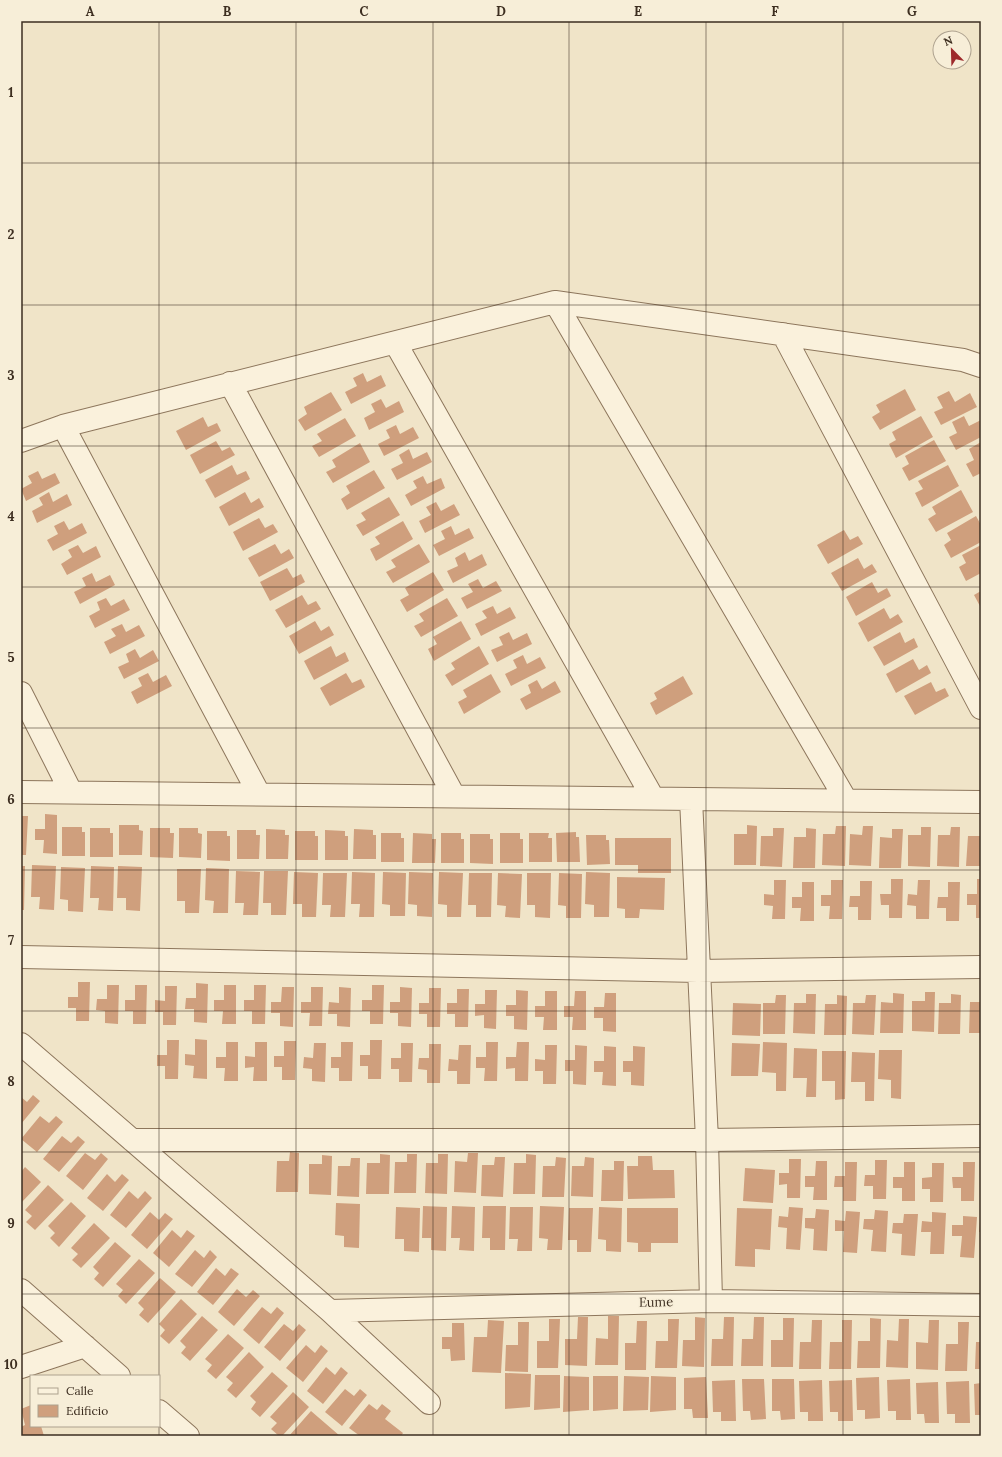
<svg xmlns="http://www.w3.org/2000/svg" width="1002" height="1457" viewBox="0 0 1002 1457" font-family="Lora,serif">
<rect width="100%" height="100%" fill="#f0e4c8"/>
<!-- building -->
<path fill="#cf9f7d" d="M363,373L367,382L381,375L386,386L351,404L345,392L357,386L353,378Z
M905,389L916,410L880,430L872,417L880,412L876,405Z
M949,391L955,402L970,393L977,407L941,425L934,412L943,408L937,397Z
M331,392L342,410L305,431L298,420L307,414L304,407Z
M381,399L386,408L399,401L404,412L369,430L364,418L375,412L371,404Z
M921,416L933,437L896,458L889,444L896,440L892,432Z
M964,416L969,426L981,420V437L956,450L949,437L957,433L952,422Z
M203,417L208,427L217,423L221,431L186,450L176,431Z
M345,418L356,436L319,457L312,446L322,441L317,434Z
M396,425L400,434L413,427L419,438L384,456L378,444L390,438L386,430Z
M934,440L946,461L909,481L902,468L909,464L905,456Z
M216,441L222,451L230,447L235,455L200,474L190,455Z
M981,442V473L973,477L966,464L974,460L969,449Z
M360,443L370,462L333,483L326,472L336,467L332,460Z
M409,449L413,459L427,452L432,462L397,480L391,469L403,463L399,455Z
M232,465L237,475L246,471L250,479L215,498L205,480Z
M948,465L959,486L922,507L915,493L923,489L918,481Z
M374,470L385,488L347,510L341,499L350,493L346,486Z
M38,471L42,479L55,473L60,483L26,501L21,489L32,483L28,476Z
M423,476L427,484L441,478L445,488L411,506L405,495L417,488L413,481Z
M961,490L973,512L936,532L928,519L936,514L932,507Z
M49,492L53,502L67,494L72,505L37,523L32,511L43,505L39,498Z
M245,492L251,503L259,498L264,507L229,526L219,507Z
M389,497L400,515L363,536L356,525L366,520L361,513Z
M436,502L441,511L454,504L460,515L425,533L419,521L431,515L426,507Z
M976,516L981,525V542L951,558L944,545L951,540L947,533Z
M259,518L265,528L273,524L278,532L243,551L233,532Z
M64,521L69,530L82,523L87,533L53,551L47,540L58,534L54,526Z
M403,521L413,539L376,561L370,549L380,544L375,537Z
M451,526L455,535L469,528L474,538L439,556L433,545L445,539L441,531Z
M844,530L850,540L858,536L863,544L828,564L817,545Z
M275,544L281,554L289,549L294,558L259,577L248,558Z
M419,544L430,562L393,583L386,572L396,567L391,560Z
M78,545L83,553L96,546L101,557L67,575L61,564L72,557L68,550Z
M981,545V573L966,581L959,567L966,563L962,555Z
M465,552L469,561L482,554L487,565L453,583L447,571L458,566L455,558Z
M858,558L864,569L872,564L877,572L842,591L831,573Z
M287,568L293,578L301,574L305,582L270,601L260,582Z
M433,572L444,590L407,612L400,600L409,595L405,588Z
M92,573L96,582L110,575L115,585L80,604L74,592L86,586L82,578Z
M478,579L483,588L496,581L502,591L467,609L461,598L473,592L468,584Z
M872,582L878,593L887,588L891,596L856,616L846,597Z
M981,591V608L974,595Z
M302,595L308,605L316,601L321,609L286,628L275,610Z
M106,598L111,606L124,599L130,610L95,628L89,616L100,610L97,602Z
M447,598L458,616L421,637L414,626L424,621L419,614Z
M493,606L497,614L510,607L516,618L481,636L475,624L487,618L482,611Z
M884,608L890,619L898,614L903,622L868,642L858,623Z
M315,621L321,631L329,626L334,635L299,654L289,636Z
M461,621L471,639L434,661L428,649L437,644L433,637Z
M122,624L126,632L139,625L145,636L110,654L104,642L116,636L111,629Z
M509,632L513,640L527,633L532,644L497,662L491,650L503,645L499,637Z
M900,632L905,643L914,638L918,647L884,666L873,647Z
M331,646L336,657L345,652L349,661L314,680L304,661Z
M479,646L489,664L452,686L445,675L455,669L451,663Z
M135,649L140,658L153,650L159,661L124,679L118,667L129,662L126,654Z
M523,655L527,664L540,657L546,668L511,686L505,674L517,668L513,660Z
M913,659L919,670L927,665L931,673L896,693L886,674Z
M148,673L153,682L166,675L172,686L137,704L131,692L142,686L138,678Z
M346,673L352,683L361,679L365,687L330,706L320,688Z
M491,674L501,692L464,714L458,702L467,697L463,690Z
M683,676L693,694L656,715L650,703L657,699L654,693Z
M537,680L542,689L555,681L561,692L526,710L520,699L531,693L528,685Z
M931,682L936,692L945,688L949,696L915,715L904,696Z
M45,814L57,815V854L43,853L44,840H35V829H45Z
M21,816H28L26,855H21Z
M119,825H139V830L143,831L142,855H119Z
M747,825L757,826L756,865H734V834H747Z
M836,826H846L845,866L822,865L823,834H835Z
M863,826H873L871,866L849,865L850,834L862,835Z
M62,827H82V832H85V856H62Z
M921,827H931L930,867L908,866V835H921Z
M951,827H960L959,867L937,866L938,835H950Z
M90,828H110V833H113V857H90Z
M150,828H170V833H174L173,858L150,857Z
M179,828H198V833L202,834L201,858L179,857Z
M773,828H784L782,867L760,866L761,836H773Z
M806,828L816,829L815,868H793L794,837H806Z
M266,829L285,830V835H289L288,859H266Z
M354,829L373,830V835H376V859H353Z
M892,829H903L901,868H879L880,837L892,838Z
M237,830H256V835H260L259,859H237Z
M325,830L345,831V836H348V860H325Z
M207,831H227V836H230V861L207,860Z
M295,831H315V836H318V860H295Z
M980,831L981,866H966L968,836H980Z
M576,832V837H579L580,862H557L556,833Z
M381,833H401V838H404V862H381Z
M413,833L432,834V839H436L435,863H412Z
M441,833H461V839H464V863H441Z
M500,833H520V839H523V863H500Z
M529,833H549L548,838H552V862H529Z
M470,834H490V839H493V864L470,863Z
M586,835H606V840H609L610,864L587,865Z
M615,838H671V873H638V865H615Z
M32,865L56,866L54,910L39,909L40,897H31Z
M21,866H25L24,910H21Z
M91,866L114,867L113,911L98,910L99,898H90Z
M118,866L142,867L140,911L126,910V898H117Z
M61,867L85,868L83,912L68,911V900L60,899Z
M206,868L229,869L228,913H213L214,901L205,900Z
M177,869H201L199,913H185V901H177Z
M236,871L260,872L258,915H243L244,903H235Z
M264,871H288L286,915H271V903H263Z
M294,872L318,873L316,917H302V904H293Z
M352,872L375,873L374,917H359L360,904H351Z
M383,872L406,873L405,916H390V905L382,904Z
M409,872L433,873L432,917L417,916V905L408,904Z
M439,872L463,873L461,917H447V905L438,904Z
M586,872L610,873L609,917H594V905L585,904Z
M323,873H347L345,917H330L331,905H322Z
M469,873H492L491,917H476V905H468Z
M498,873L522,874L520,918L505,917L506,906L497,905Z
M527,873H551L550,918L535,917V905H527Z
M559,873L582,874L581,918H566V906L558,905Z
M617,877L665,878L664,910L640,909L639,918H625V909L617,908Z
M891,879H903L902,918H889V905H881L880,894H891Z
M977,879H981V918H976V905H967V894H977Z
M774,880H786L785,919H772L773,906L764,905V894L774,895Z
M831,880H843L842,919H829L830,906H821V895H831Z
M918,880H930L929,919H916V906L907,905L908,894L917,895Z
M860,881H872L871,920H858V907H849L850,896H860Z
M802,882H814V921H800L801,908H792V897H802Z
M948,882H960L959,921H946V908H937L938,897H948Z
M78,982H90L89,1021H76V1008H68V997H78Z
M196,983L208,984L207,1023L194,1022V1009H185L186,998H196Z
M107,985H119L118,1024L105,1023V1011L96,1010L97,999H107Z
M135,985H147L146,1024H133V1011H125V1000H135Z
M224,985H236V1024H222L223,1011H214V1000H224Z
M254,985H266L265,1024H252V1011H244V1000H254Z
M372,985H384L383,1024H370V1011H362V1000H372Z
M165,986H177L176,1025H163V1012H155V1000L165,1001Z
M282,987H294L293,1027L280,1026V1013H271V1002H281Z
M311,987H323L322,1026H309L310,1013H301V1002H311Z
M339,987L351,988L350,1027L337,1026V1014H328L329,1002L339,1003Z
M400,987L412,988L411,1027L398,1026V1013H390V1002H400Z
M429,988H441L440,1027H427V1014H419V1003H429Z
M457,989H469L468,1027H455V1014H447V1003H457Z
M485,990H497L496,1029L484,1028V1015L475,1016V1004H485Z
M516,990L528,991L527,1030L514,1029V1016H506V1005H516Z
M545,991H557V1030H543L544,1017H535V1006H545Z
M575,991H586V1030H572L573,1017H564V1006H574Z
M925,992H935L934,1032L912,1031V1001H925Z
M605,993H616V1032L603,1031V1018H594V1007H604Z
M893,993L904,994L903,1033H880L881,1002L893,1003Z
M806,994H816L815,1034L793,1033L794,1003H806Z
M951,994L961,995L960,1034H938L939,1003H951Z
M776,995H786L785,1034H763V1003H775Z
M837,995L847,996L846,1035H824L825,1004H837Z
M866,995H876L874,1035L852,1034L853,1003H865Z
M970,1002H981V1033H969Z
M733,1003L761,1004L760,1036L732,1035Z
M195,1039L207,1040V1079L193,1078L194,1066L185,1065V1054L195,1055Z
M167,1040H179L178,1079H165V1066H157V1055H167Z
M370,1040H382L381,1079H368V1066H360V1055H370Z
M284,1041H296L295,1080H282V1067H274V1056H284Z
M226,1042H238V1081H224L225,1068H216V1057H226Z
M255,1042H267V1081H253L254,1067L245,1068V1056L255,1057Z
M341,1042H353L352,1081H339V1068H331V1057H341Z
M486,1042H498L497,1081H484L485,1068H476V1057H486Z
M517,1042H529L528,1081H515V1068L506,1069V1057H516Z
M763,1042L787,1043L786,1091H776V1073L762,1072Z
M314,1043H326L325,1082L312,1081V1069L303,1068L304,1057L313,1058Z
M401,1043H413L412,1082H399V1069H391V1058H401Z
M732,1043L760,1044L758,1076H731Z
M429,1044H441L440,1083H427V1070L418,1069L419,1058H429Z
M459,1045H471L470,1084H457V1071H448L449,1059L458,1060Z
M545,1045H557L556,1084H543V1071H535V1059L545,1060Z
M575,1045L587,1046L586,1085L573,1084V1071H565V1060H575Z
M604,1046L616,1047V1086L602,1085L603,1072H594V1061H604Z
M633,1046L645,1047L644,1086L631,1085V1072H623V1061H633Z
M794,1048L817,1049L816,1097H806L807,1078H793Z
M879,1050H902L901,1099L891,1098V1080L878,1079Z
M822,1051H846L845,1099L835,1100V1081H822Z
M852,1052L875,1053L874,1101H865V1082H851Z
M33,1095L40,1101L21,1124V1097L27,1102Z
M40,1116L49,1123L56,1116L63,1122L37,1152L21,1139Z
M62,1136L71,1143L78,1136L85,1142L59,1172L43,1159Z
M290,1152L299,1153L298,1192H276L277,1161H289Z
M85,1153L95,1160L101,1153L108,1159L83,1190L66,1176Z
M468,1153H478L476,1193L454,1192L455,1161L467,1162Z
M380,1154L390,1155L389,1194H366L367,1163H380Z
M407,1154H417L416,1193H394L395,1162H407Z
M438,1154H448L447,1194L425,1193L426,1163H438Z
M526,1154L536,1155L535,1194H513L514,1163H526Z
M322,1155L332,1156L331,1195L309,1194V1164H322Z
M638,1156H652L653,1170H674L675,1198L628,1199L627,1166H638Z
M495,1157H505L503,1197L481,1196L482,1165H494Z
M556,1157L566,1158L564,1197H542L543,1166H555Z
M585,1157L594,1158L593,1197L571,1196L572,1166H584Z
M351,1158H360L359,1197L337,1196L338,1166H350Z
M789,1159H801L800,1198H787V1184L779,1185V1173H789Z
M875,1160H887L886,1199H873V1186H864L865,1175H875Z
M614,1161H624L623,1201H601L602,1170H614Z
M816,1161H827V1200H813L814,1187H805V1176H815Z
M845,1162H857L856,1201H843V1187H834L835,1176H845Z
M904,1162H915V1201H902V1188H893V1177H904Z
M963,1162H975L974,1201H961V1188H953L952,1177H963Z
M932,1163H944L943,1202H930V1189H922V1178L932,1177Z
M25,1167L41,1182L21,1203V1172Z
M745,1168L775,1170L773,1203L743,1201Z
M107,1174L115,1182L122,1174L129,1180L103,1211L87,1198Z
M48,1185L64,1200L35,1230L26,1222L32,1216L25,1210Z
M129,1191L138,1199L145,1191L152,1198L126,1228L110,1215Z
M71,1202L86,1216L59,1247L50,1238L55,1233L48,1226Z
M336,1203L360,1204L359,1248L344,1247V1236L335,1235Z
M423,1206L447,1207L446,1251L431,1250V1238H422Z
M452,1206L475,1207L474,1251L459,1250L460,1238H451Z
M483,1206H506L505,1250H490V1238H482Z
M540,1206L564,1207L562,1250H547L548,1239L539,1238Z
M396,1207L420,1208L419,1252L404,1251V1239H395Z
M510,1207H533L532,1251H517L518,1239H509Z
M599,1207L622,1208L621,1252L606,1251V1240L598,1239Z
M789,1207L803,1208L800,1250L786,1249L787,1228L778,1227L779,1216L788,1217Z
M569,1208H593L591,1252H577V1240H568Z
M627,1208H678V1243H651V1252H638V1243L627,1242Z
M737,1208L772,1209L770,1250L755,1249V1267L735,1266Z
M816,1209L829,1210L827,1251L813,1250L814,1229L805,1228V1218H815Z
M875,1210L888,1211L886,1252L871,1251L873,1230L863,1229L864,1219H874Z
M846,1211L860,1212L857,1253L843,1252L844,1231H835V1220L845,1221Z
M150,1212L159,1220L165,1213L173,1219L147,1249L131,1235Z
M932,1212L946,1213L944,1254H930L931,1232H921L922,1221L932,1222Z
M904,1214H918L915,1256L901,1255L902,1234L892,1233L893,1223H903Z
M963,1216L977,1217L974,1258L960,1257L962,1236H952V1225H963Z
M980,1221H981V1232H979Z
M94,1223L110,1238L81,1268L72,1260L78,1254L71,1248Z
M172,1230L181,1238L187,1230L195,1236L169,1267L153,1253Z
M115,1242L131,1256L103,1287L94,1279L99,1273L93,1267Z
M195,1250L204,1258L210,1250L217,1257L192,1287L175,1274Z
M139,1259L155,1273L126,1304L118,1296L123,1290L116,1284Z
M216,1268L225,1276L231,1268L239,1274L213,1305L197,1292Z
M160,1278L176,1292L148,1323L139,1315L144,1309L138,1303Z
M237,1289L246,1297L253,1290L260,1296L234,1326L218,1312Z
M181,1299L197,1314L169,1344L160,1336L165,1330L159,1324Z
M262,1307L271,1314L277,1307L284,1313L259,1344L243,1330Z
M202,1316L218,1330L190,1361L181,1353L186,1347L180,1341Z
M608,1316H619L618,1365H595L596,1338L608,1339Z
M578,1317H588L587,1366L565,1365V1339H577Z
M695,1317L705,1318L704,1367L682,1366L683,1340H695Z
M724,1317H734L733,1366H711L712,1339H723Z
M754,1317H764L763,1366H741L742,1339H753Z
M783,1318H794L793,1367H771V1340H783Z
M870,1318L881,1319L880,1368H857L858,1341H870Z
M549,1319H560L558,1368H537V1341H549Z
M668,1319H679L677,1368H655L656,1341H668Z
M899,1319H909L908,1368L886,1367L887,1340L898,1341Z
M488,1320L504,1321L501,1373L472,1372L474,1337H487Z
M812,1320H822L821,1369H799L800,1342H811Z
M842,1320H852L851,1369H829L830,1342H842Z
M929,1320H939L938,1370L916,1369V1342L928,1343Z
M637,1321H647L646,1370H625V1343H636Z
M518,1322H529L528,1372L505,1371L506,1345H518Z
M958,1322H969L967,1371H945L946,1344H958Z
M452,1323H464L465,1360L451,1361L450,1349H442V1337H452Z
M284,1324L293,1331L299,1324L306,1330L280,1361L264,1347Z
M228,1334L244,1348L216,1379L207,1371L212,1365L205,1359Z
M976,1342H981V1369H975Z
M306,1345L315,1353L321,1345L328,1351L303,1382L286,1368Z
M249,1352L264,1367L236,1398L227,1390L233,1383L226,1377Z
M326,1367L335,1375L341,1367L348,1373L323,1404L307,1391Z
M272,1372L288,1386L260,1417L251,1409L256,1402L250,1396Z
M505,1373L531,1374L530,1407L505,1409Z
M535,1375H560V1408L534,1410Z
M564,1376L589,1377V1410L563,1412Z
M593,1376H618V1409L593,1411Z
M624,1376L649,1377L648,1410L623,1411Z
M651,1376L676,1377V1410L650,1412Z
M706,1377L708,1418H693L692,1409H684V1378Z
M879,1377L880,1418L865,1419V1410H857L856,1378Z
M742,1379H764L766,1419L751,1420L750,1411H743Z
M772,1379H794L795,1419L781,1420L780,1411H772Z
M910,1379L911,1420H896V1411H888L887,1380Z
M735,1380L736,1421H721V1412H713L712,1381Z
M822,1380L823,1421H808V1412H800L799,1381Z
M852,1380L853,1421H838V1412H830L829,1381Z
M969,1381L970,1423H955V1414H947L946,1382Z
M938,1382L939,1423H925L924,1414H917L916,1383Z
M981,1383V1415H975L974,1384Z
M345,1389L354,1396L360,1389L367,1395L342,1426L325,1412Z
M293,1392L309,1407L282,1436H279L271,1429L277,1423L270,1417Z
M369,1404L377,1410L382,1404L391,1411L385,1419L403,1433L401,1436H360L349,1428Z
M31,1405V1426H41L44,1436H21V1427L25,1425L21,1409Z
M311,1411L340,1436H289Z"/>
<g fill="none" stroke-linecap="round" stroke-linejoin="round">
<defs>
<path id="minor" d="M555,302L846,800
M783,334L981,708
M396,344L653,798
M230,383L454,796
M63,426L259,794
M21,441L63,426L555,302L963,360L981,366
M21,693L71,792
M21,792L981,802
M691,799L707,1140L711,1301
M21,957L698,971L981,967
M21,1044L330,1311L429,1403
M132,1140H707L981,1136
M21,1290L119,1376
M330,1311L711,1301L981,1305
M21,1367L85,1346
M159,1411L188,1436"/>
</defs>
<!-- minor casing -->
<use href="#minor" stroke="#8d765c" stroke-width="24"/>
<!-- minor -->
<use href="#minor" stroke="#faf1dc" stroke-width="22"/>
</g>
<!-- grid -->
<path fill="none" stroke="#3d2e20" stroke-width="1" stroke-opacity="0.55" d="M159,21V1376M296,21V1436M433,21V1436M569,21V1436M706,21V1436M843,21V1436M21,163H981M21,305H981M21,446H981M21,587H981M21,728H981M21,870H981M21,1011H981M21,1152H981M21,1294H981M159,1426V1436"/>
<g text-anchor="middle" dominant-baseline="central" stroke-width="3.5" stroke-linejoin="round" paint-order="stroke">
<!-- street labels -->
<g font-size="13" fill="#3d2e20" stroke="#f7eed8">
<text transform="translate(656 1302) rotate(-1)">Eume</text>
</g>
</g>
<!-- border -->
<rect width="1002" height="1457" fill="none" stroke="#f7eed8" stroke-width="44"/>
<!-- legend -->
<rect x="30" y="1375" width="130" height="52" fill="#f7eed8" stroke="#ada18e"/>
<rect x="38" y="1388" width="20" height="6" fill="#faf1dc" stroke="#ada18e"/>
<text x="66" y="1395" font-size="12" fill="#3d2e20">Calle</text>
<rect x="38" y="1405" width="20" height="12" fill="#cf9f7d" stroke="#ada18e"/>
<text x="66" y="1415" font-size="12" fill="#3d2e20">Edificio</text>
<!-- north arrow -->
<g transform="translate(952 50) rotate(337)"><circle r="19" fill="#f7eed8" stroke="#ada18e"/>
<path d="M0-3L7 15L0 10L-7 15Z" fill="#9e2a2b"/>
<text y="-6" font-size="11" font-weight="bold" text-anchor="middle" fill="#3d2e20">N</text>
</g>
<rect x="22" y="22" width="958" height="1413" fill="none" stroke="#3d2e20" stroke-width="1.5"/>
<g font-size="13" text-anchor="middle" font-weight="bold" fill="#3d2e20">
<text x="90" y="16">A</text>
<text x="227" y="16">B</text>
<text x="364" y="16">C</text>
<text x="501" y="16">D</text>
<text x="638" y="16">E</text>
<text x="775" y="16">F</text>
<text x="912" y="16">G</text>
<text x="11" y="97">1</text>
<text x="11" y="239">2</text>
<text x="11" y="380">3</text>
<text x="11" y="521">4</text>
<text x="11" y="662">5</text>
<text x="11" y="804">6</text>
<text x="11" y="945">7</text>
<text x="11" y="1086">8</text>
<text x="11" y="1228">9</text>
<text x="11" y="1369">10</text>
</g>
</svg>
